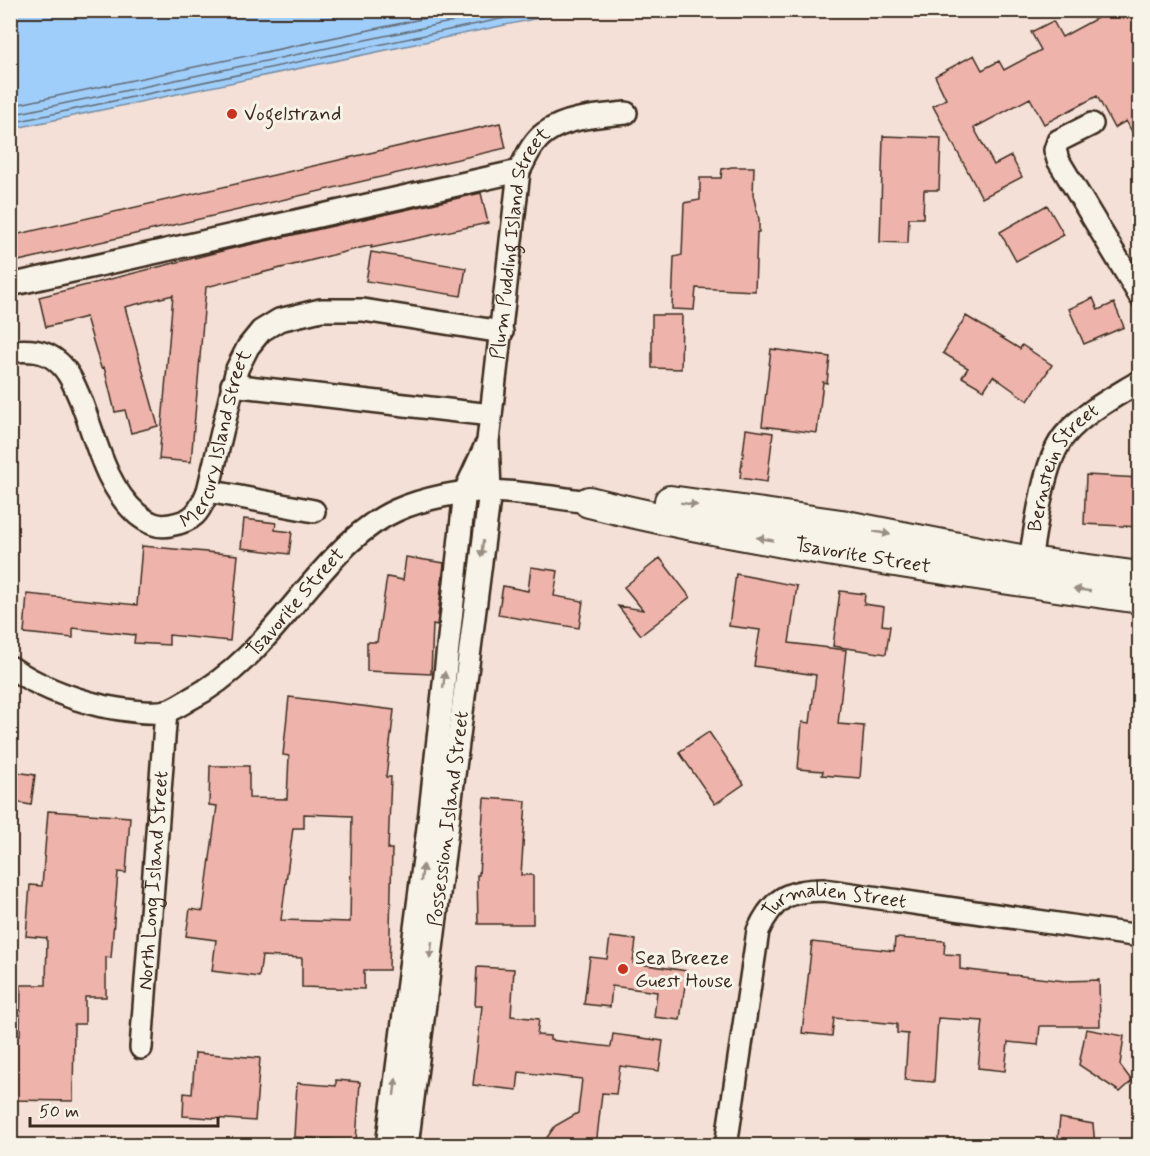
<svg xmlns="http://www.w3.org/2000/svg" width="1150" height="1156" viewBox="0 0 1150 1156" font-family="Mynerve,sans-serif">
<rect width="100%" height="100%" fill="#f4e0d6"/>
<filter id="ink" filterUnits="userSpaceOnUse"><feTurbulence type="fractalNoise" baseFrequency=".0167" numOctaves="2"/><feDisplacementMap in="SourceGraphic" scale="12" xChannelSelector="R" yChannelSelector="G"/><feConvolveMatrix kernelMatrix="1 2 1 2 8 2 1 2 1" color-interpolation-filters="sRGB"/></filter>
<g filter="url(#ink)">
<!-- water -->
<path fill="#9fcefa" stroke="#778ca2" stroke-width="1.5" d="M11,10H572V11L11,129Z"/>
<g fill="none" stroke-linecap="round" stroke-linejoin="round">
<!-- shore -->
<path stroke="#636c76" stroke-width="1.5" d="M10,106L464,10
M10,115L507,10
M10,123L543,10"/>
</g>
<!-- building -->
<path fill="#eeb4ab" stroke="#3b2a1e" stroke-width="1.5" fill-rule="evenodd" d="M1112,10H1140V146L1126,121L1114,128L1097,96L1044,124L1030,98L974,128L994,165L1011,156L1022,177L982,198L933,106L946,99L935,76L974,55L982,70L999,61L1004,70L1041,50L1031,32L1053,21L1062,37Z
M500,123L506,148L10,263V236Z
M883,136L941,138L939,190H924L923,218H909L908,243L880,242Z
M732,167H754L753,195L759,219V232H757L755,291L696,288L694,310L672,309L674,257L682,255L684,203L700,200V178H721L722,169Z
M481,193L488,223L371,248L372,245L206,287L191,462L159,459L173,295L125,307L158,426L131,433L125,410L115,412L104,367L101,368L86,317L46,327L39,297L230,249Z
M1047,205L1064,235L1016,261L1000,232Z
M371,252L466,268L461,296L366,281Z
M1093,298L1098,310L1114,303L1124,327L1084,344L1069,309Z
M652,315H682L681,369L652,368Z
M966,316L1020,349L1022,345L1052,365L1028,401L993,376L984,390L962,377L968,368L943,353Z
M771,349L830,357L827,383L823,382L817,433L762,426Z
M746,429L773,433L767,482L740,478Z
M1086,475L1140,478V527L1084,524Z
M244,519L276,523L275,530L292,532L289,554L241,548Z
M142,546L238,555L230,641L169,635V645L134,643L135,635L73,628V638L24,633L27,594L137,605Z
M406,557L444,563L437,625L433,624L431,674L367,671V642H377L387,577L403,580Z
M660,558L690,597L641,635L618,606L643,610L624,587Z
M531,567L558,571L554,596L583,601L579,628L498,615L503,586L528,591Z
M736,574L797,586L789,643L846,650L838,724L864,726L860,778L822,775L823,771L798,769L802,722L810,723L816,675L754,666L760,630L729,626Z
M840,591L865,594L864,604L884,607L882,625L890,626L886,654L833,646Z
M289,697L394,710L386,777H391L388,849H392L389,970H364V989L302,987V958L262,956L259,977L212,971L216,940L186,936L190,909L203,911L217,806L209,805L210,766H249V798L287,799L289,756L283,755ZM304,814L352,816L350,922L281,920L293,828H304Z
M709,732L744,784L715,804L679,752Z
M10,771L35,775L31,805L10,801Z
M484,798L526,801L521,875H533V924H478L477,875H479Z
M48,811L130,817L126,873L118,872L111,958L106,957V997H85V1024H74L73,1101L10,1100V1036H20L21,985H46L47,938L26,936L30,885L42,886Z
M610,937L636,940L633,963L687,971L680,1020L654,1017L657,992L612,986L610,1007L584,1004L590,957L607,959Z
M895,938L945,941L944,954L960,955V969L1065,981L1099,980L1100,1026H1040L1038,1045L1008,1042L1005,1071L978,1068L983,1021L938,1018L934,1082L905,1080L908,1034L897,1033V1024L834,1018L832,1036L802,1033L812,942L894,951Z
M477,967L514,969L511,1016L539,1019L537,1035L550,1036V1040L611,1047L613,1034L663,1041L659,1071L620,1066L616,1094L602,1093L596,1146H541L555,1126L578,1113L582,1079L519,1072L517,1090L473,1085L482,1006H475Z
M1086,1029L1124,1036L1120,1065L1132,1081L1120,1092L1079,1065Z
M195,1053L260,1058L255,1121L183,1116L184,1093L192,1094Z
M336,1080L360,1082L356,1141L294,1137L297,1083L336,1086Z
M1060,1118L1093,1124L1095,1146H1057Z"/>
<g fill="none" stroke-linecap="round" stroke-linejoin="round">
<defs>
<g id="street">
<path d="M1092,124L1058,141L1055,150L1058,160L1140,296"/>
<path d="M10,285L519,171"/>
<path id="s1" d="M10,351C28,350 44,349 58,362C69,371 75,387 81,401C96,439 105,486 137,514C147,522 157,528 170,525C194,521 199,513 208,491L237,369L248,347L261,331L279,320L321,310H363L502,332"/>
<path d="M232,385L491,415"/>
<path d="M208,491L314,511"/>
<path id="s2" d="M1027,576C1035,539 1041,463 1065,435C1085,412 1114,397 1140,381"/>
<path id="s3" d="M10,667C39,687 69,698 102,706C118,709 150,715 166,711C173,710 183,703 190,699C241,673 275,626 311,584C336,555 361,526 397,510C422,499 462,490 490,491C523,492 556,498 589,502"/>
<path id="s4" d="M141,1048L166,711"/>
<path d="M387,1146L430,812L465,491L485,447"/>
<path id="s5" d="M407,1146L490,491L488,441L519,171C526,158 532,142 545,133C567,117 599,116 626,113"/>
<path id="s6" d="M726,1146L758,931C773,898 788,890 824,890L1140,936"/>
</g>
<g id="secondary">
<path d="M670,501L841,525L1030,562L1140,577"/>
<path id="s7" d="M589,502C664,521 740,534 816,548C924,566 1031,583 1140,598"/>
</g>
</defs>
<!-- street casing -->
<use href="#street" stroke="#3b2a1e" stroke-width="26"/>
<!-- secondary casing -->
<use href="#secondary" stroke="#3b2a1e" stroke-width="34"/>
<!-- street -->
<use href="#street" stroke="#f7f3e8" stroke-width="21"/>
<!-- secondary -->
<use href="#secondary" stroke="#f7f3e8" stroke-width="30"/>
</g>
<!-- one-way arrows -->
<defs><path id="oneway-solid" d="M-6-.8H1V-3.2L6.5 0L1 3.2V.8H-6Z" transform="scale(1.5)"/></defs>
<g fill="#998e83">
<use href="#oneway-solid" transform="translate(689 504) rotate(9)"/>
<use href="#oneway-solid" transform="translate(882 533) rotate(11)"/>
<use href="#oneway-solid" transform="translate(765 539) rotate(-170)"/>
<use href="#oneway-solid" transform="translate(482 549) rotate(97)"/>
<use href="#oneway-solid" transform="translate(1082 590) rotate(-172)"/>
<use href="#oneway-solid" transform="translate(444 680) rotate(-84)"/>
<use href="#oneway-solid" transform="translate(422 873) rotate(-83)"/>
<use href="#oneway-solid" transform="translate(431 950) rotate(97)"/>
<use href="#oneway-solid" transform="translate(395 1087) rotate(-83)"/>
</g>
</g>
<!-- markers -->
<g fill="#c8321e" stroke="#f7f3e8" stroke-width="2">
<circle cx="232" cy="114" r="6"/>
<circle cx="623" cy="969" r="6"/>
</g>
<g text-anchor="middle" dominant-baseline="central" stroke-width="6" stroke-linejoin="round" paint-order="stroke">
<!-- poi labels -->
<g font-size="20" fill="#3b2a1e" stroke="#f7f3e8" text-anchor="start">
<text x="244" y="114">Vogelstrand</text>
<text x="635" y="958">Sea Breeze<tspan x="635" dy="23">Guest House</tspan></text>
</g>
<!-- street labels -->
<g font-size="20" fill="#3b2a1e" stroke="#f7f3e8">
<text stroke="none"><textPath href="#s5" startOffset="912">Plum Pudding Island Street</textPath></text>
<text stroke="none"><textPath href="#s1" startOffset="366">Mercury Island Street</textPath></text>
<text stroke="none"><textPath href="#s2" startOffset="117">Bernstein Street</textPath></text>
<text stroke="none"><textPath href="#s7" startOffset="279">Tsavorite Street</textPath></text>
<text stroke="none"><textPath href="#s3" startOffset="336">Tsavorite Street</textPath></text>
<text stroke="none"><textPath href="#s5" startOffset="330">Possession Island Street</textPath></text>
<text stroke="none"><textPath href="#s4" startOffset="168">North Long Island Street</textPath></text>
<text stroke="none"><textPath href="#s6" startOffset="310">Turmalien Street</textPath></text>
</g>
</g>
<!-- margin -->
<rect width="1150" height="1156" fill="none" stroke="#f7f3e8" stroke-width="36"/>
<rect x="18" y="18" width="1114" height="1120" fill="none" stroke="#3b2a1e" stroke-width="2" filter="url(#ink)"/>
<!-- scale -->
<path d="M30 1117v9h188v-9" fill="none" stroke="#3b2a1e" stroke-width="3"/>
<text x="39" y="1117" font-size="18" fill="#3b2a1e" stroke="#f7f3e8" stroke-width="4.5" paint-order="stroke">50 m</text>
</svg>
